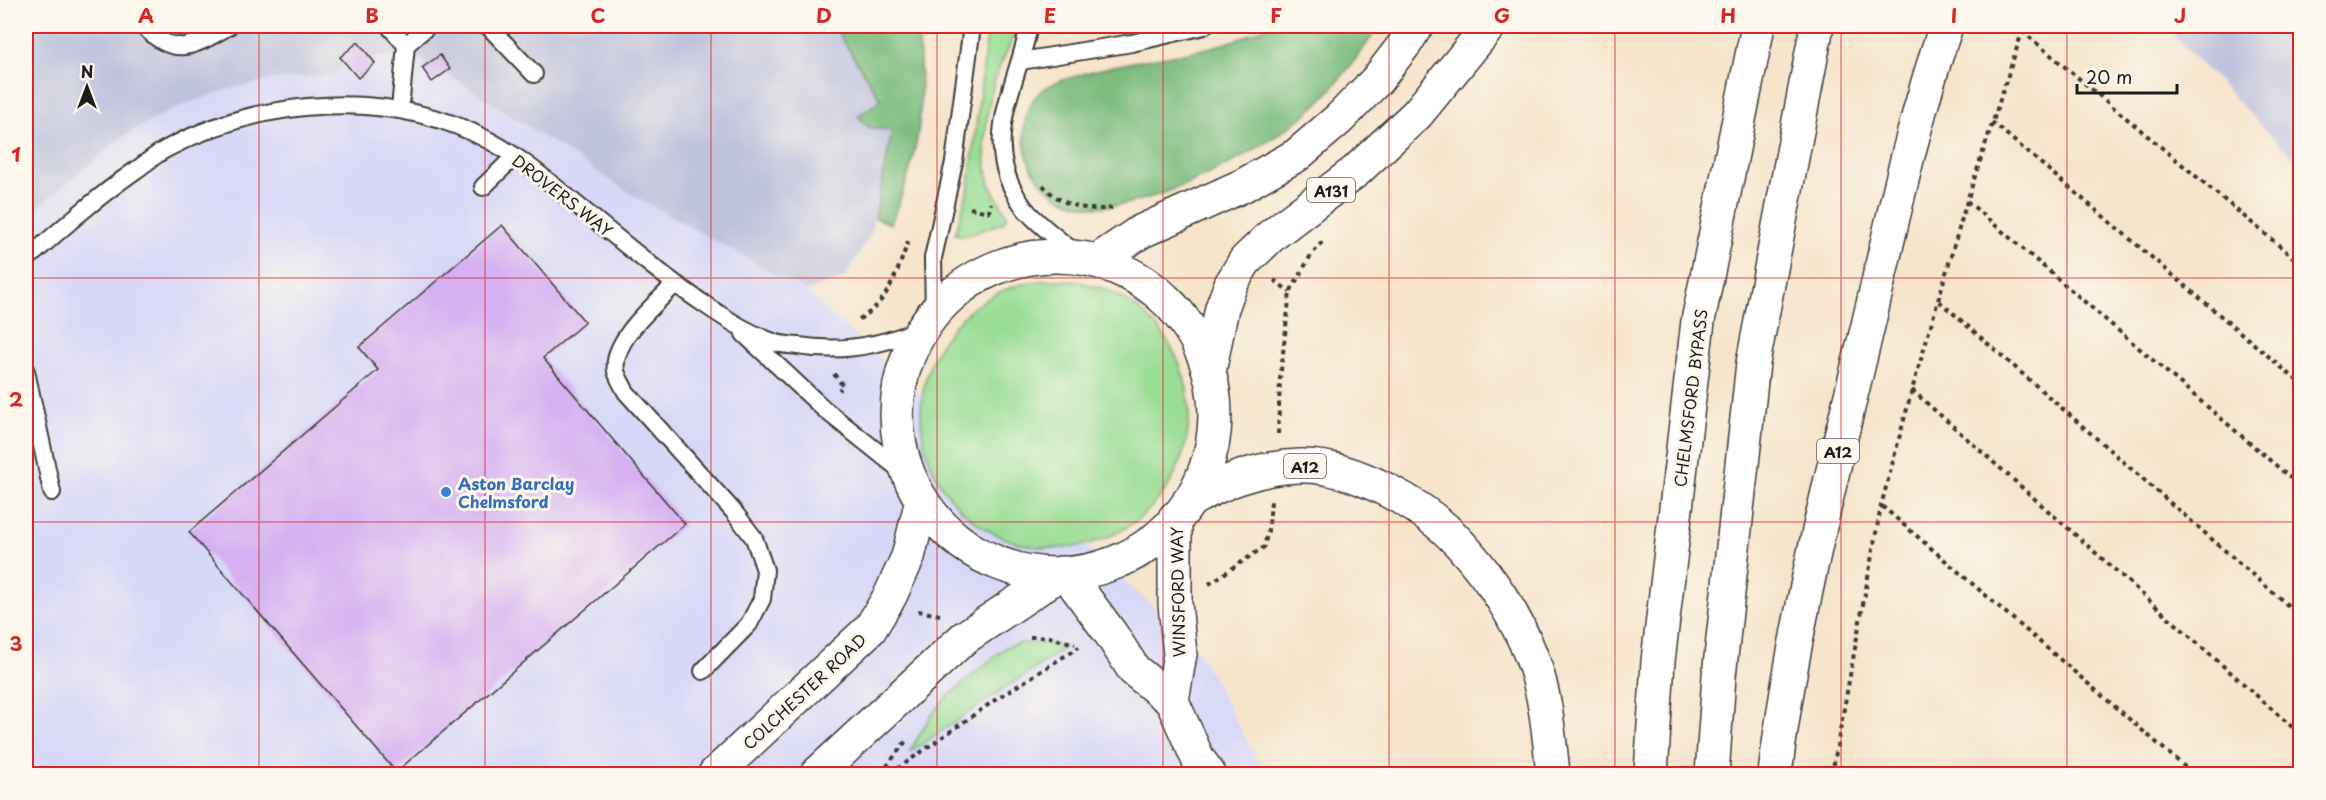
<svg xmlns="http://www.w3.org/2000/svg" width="2326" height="800" viewBox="0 0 2326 800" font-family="'Playpen Sans',sans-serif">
<rect width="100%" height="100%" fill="#fbf7ec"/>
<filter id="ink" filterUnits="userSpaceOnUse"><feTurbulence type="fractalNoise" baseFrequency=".0167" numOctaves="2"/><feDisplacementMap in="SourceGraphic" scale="12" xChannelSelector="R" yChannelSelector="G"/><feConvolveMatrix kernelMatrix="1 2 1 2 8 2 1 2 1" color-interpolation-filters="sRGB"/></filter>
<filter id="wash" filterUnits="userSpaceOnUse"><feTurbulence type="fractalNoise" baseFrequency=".008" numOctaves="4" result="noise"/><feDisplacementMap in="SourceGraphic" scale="24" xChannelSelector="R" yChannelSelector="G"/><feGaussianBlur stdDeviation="1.35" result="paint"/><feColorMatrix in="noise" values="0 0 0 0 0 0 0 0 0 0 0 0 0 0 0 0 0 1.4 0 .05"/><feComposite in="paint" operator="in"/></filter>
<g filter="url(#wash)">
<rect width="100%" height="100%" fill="#f6e4cb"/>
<!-- built -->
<path fill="#d7d7f8" d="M376,56L423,60L427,65L422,68L444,73L636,197L806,291L1194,644L1265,774H26V217L124,136L175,108L226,90L276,79L331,75L346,64L375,63L372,59Z"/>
<!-- industrial -->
<path fill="#bfc2dd" d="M26,26H834L881,100L892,131L871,233L845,278L806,291L636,197L445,73L432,82L422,68L426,65L423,60L376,56L372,59L375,63L358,78L346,64L331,75L276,79L226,90L175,108L124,136L26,217Z
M2164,26H2300V165Z"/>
<!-- green -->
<path fill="#9add95" stroke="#5b7c58" stroke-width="1.5" d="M988,26H1017V30C1011,43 1005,55 999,68C987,98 979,156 991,187C995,196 1002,206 1007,215L1003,223L964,236L955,234L969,187Z
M921 414a134 134 0 1 1 268 0a134 134 0 1 1-268 0Z
M1021,643H1047L1066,647L909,753L930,717L945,699L1006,647Z"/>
<!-- forest -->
<path fill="#7bbc7e" stroke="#4c6c4d" stroke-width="1.5" d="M834,26H918C921,68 924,112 914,154C909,178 899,201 891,224L875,218L892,131L868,127L858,116L881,100Z
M1268,26H1379C1360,54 1339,83 1314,107C1270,148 1147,215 1086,206C1043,200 1019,163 1025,121C1027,109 1032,98 1042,90C1057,80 1076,76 1093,71C1150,55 1215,55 1268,26Z"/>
<g id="blocks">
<!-- building -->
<path fill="#d6b0f2" d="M358,42L375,63L358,78L340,57Z
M440,55L450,69L432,82L422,68Z
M502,225L585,322L543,358L685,524L396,772L189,532L378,370L359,347Z"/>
</g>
</g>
<g filter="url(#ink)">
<use href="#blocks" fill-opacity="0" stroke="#3d3a36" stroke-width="1.5"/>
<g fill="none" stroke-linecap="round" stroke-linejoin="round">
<defs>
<path id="lane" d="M144,26C175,60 196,45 229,26
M389,26L406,45
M488,26L534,74
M1029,26C1016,90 978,144 1023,206C1033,221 1066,245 1082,258
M1021,61L1132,43L1204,26
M400,109L406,45L428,26
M483,187L514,157
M26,260C61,229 97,197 136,170C146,163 155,155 166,149C264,97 391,88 490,141C522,158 549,182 577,205C620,240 663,277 710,308C729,321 751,334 773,342C781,345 790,345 798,346C842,353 882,346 922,328
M674,285C655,305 611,340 616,371C618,378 623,386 626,392L734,512L754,538L765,570L762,599L749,624L703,671
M934,314L933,258L954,162L972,26
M744,334L824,409L909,477
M26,371L52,492"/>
<path id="street" d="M1066,573L1111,634L1134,670L1172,701L1198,759L1209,774
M1172,701L1180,654L1175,604V518"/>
<path id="secondary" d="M715,774L870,629L890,596L908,557L922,500
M817,774L964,638L1061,573"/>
<path id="highway" d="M897 415a159 159 0 1 1 318 0a159 159 0 1 1-318 0Z
M1097,261L1140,232L1242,186L1297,155L1339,119L1377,80L1407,41L1416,26
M1209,372L1222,308L1231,284L1245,261L1272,235L1356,171L1417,114L1489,26
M1189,501C1225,481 1259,467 1300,466C1352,464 1426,506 1460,544C1491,578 1516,616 1532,658C1546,694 1549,736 1553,774
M1651,774L1658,661L1698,321L1758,26
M1712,774L1719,676L1753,363L1817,26
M1775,774C1793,627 1830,482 1865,338C1890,234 1911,127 1946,26"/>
</defs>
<!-- lane casing -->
<use href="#lane" stroke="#3d3a36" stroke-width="20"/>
<!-- street casing -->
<use href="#street" stroke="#3d3a36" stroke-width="36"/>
<!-- secondary casing -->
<use href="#secondary" stroke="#3d3a36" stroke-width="36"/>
<!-- highway casing -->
<use href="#highway" stroke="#3d3a36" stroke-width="36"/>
<!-- path -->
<path stroke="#3d3a36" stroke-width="4" stroke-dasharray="4.5 4.5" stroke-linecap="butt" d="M2022,31L2300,263
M1992,122L2300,383
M1043,185C1059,205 1088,212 1112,208
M1967,201L2300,486
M970,208L989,212L991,203
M1274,280L1290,292
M1939,301L2300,616
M859,319C889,303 898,269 909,239
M834,374L843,386L839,390
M1912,390L2300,734
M1278,434L1280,379L1290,292L1311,255L1322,242
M1882,506L2193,774
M1209,584L1264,547L1269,526L1271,501
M918,611L940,615
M1030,637H1050L1075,644
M881,774L906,741
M890,774L995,700L1079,647
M1832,774L1881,506L1912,390L1967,201L2024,26"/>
<!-- lane -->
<use href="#lane" stroke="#fff" stroke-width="16"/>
<!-- street -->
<use href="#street" stroke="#fff" stroke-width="33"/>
<!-- secondary -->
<use href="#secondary" stroke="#fff" stroke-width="33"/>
<!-- highway -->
<use href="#highway" stroke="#fff" stroke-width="33"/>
</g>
</g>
<!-- grid -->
<path fill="none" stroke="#d62828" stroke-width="1.5" stroke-opacity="0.55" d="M259,26V774M485,26V774M711,26V774M937,26V774M1163,26V774M1389,26V774M1615,26V774M1841,26V774M2067,26V774M26,278H2300M26,522H2300"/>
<!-- markers -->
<circle fill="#3f7fe0" stroke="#fbf7ec" stroke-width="2" cx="446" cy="492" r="6"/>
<g text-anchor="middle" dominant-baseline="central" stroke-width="6" stroke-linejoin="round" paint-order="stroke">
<!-- shield labels -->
<g fill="#fbf7ec" stroke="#5f5e5a" stroke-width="1.5">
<rect x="1307" y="178" width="48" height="24" rx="4.5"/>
<rect x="1817" y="439" width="42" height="24" rx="4.5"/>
<rect x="1284" y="454" width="42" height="24" rx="4.5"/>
</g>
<g font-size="15" font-weight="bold" fill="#1c1c1c">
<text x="1331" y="190">A131</text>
<text x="1838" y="451">A12</text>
<text x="1305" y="466">A12</text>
</g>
<!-- street labels -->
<g font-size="16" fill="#1c1c1c" stroke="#fbf7ec">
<text transform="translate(563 195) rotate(38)">DROVERS WAY</text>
<text transform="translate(1690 398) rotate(-83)">CHELMSFORD BYPASS</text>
<text transform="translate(1177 592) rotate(-91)">WINSFORD WAY</text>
<text transform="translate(804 691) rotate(-43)">COLCHESTER ROAD</text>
</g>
<!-- shop labels -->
<g font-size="16" font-weight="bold" fill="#366cbe" stroke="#fbf7ec" text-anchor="start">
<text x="458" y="483">Aston Barclay<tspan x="458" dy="18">Chelmsford</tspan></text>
</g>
</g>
<!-- margin -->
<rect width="2326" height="800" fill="none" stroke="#fbf7ec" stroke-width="66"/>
<!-- north arrow -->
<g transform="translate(87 87)" stroke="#fbf7ec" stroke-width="4.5" paint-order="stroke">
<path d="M0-4.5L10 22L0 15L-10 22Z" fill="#1c1c1c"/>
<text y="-9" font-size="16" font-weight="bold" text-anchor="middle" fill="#1c1c1c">N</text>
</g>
<!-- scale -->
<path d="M2077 84v9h100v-9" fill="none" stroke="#1c1c1c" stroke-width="3"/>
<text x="2086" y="84" font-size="18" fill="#1c1c1c" stroke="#fbf7ec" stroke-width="4.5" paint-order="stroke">20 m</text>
<rect x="33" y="33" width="2260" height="734" fill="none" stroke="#d62828" stroke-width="2"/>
<g font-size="20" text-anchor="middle" font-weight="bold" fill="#d62828">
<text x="146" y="23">A</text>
<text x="372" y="23">B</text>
<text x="598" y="23">C</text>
<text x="824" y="23">D</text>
<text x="1050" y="23">E</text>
<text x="1276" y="23">F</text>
<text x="1502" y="23">G</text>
<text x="1728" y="23">H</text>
<text x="1954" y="23">I</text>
<text x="2180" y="23">J</text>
<text x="16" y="162">1</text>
<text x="16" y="407">2</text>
<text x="16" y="651">3</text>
</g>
</svg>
